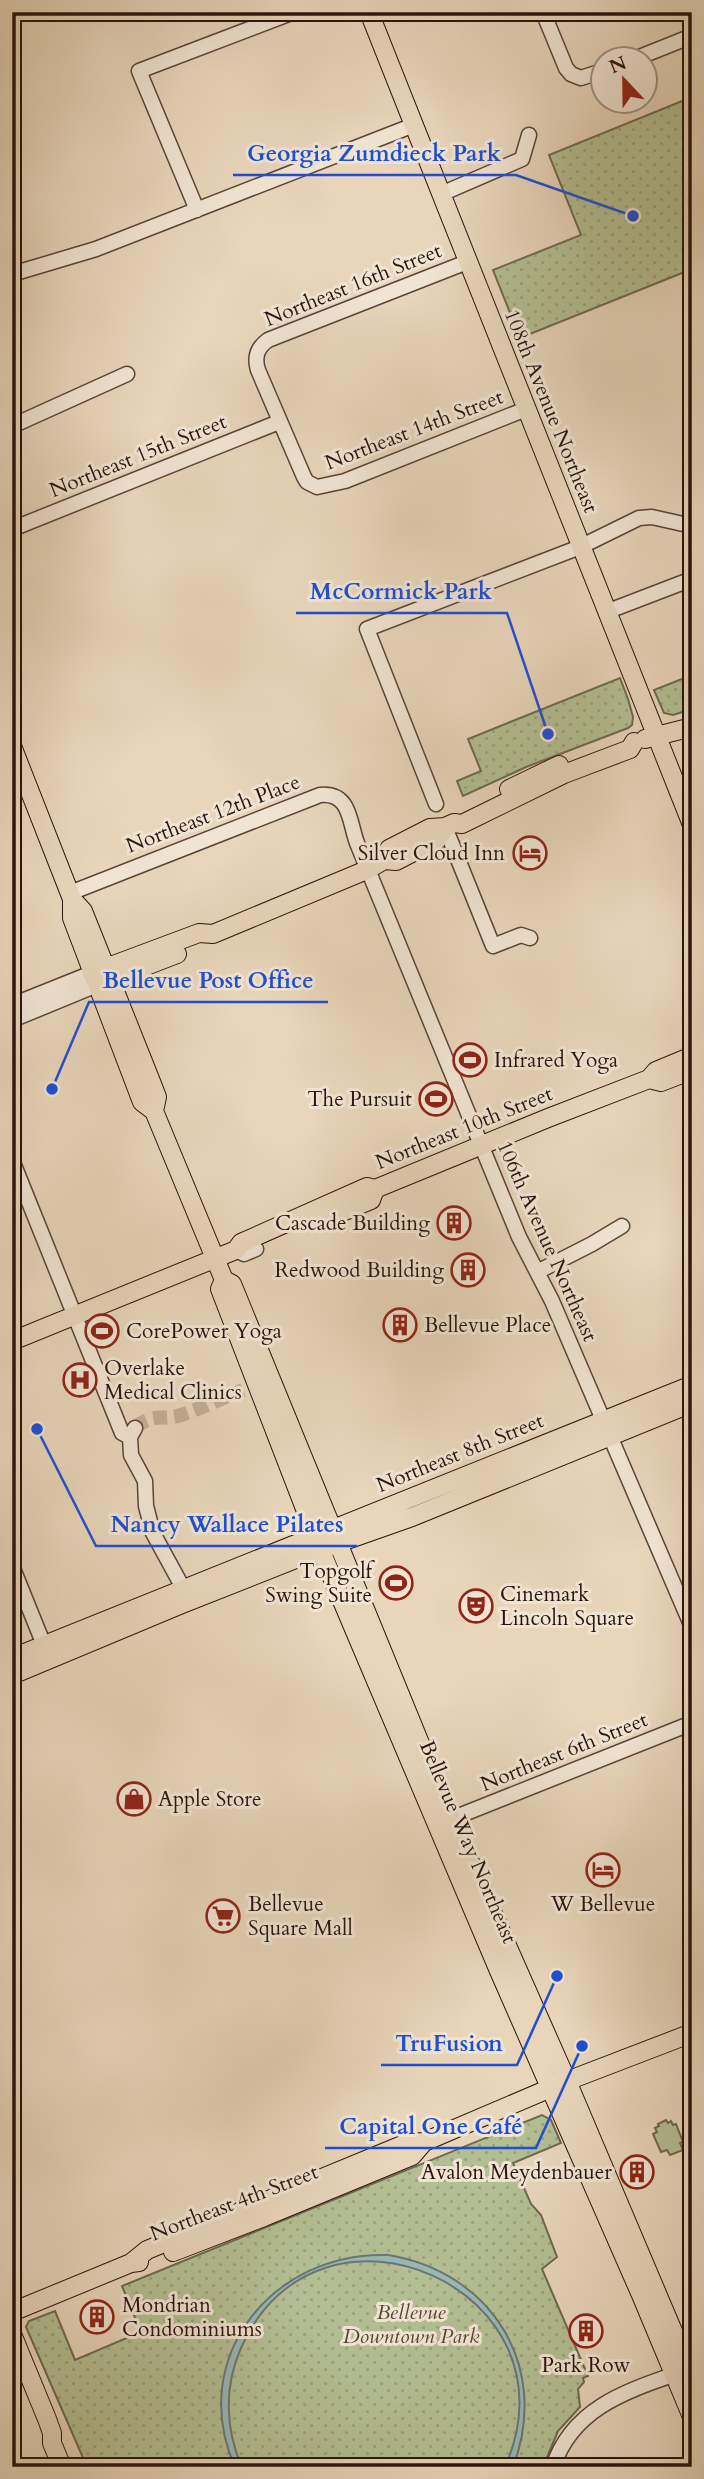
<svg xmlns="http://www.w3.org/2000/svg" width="704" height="2479" viewBox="0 0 704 2479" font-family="Cardo,serif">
<defs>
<pattern id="park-dots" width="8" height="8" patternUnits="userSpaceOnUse" patternTransform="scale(1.75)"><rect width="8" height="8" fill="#b3be92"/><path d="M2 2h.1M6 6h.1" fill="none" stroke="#9aa27d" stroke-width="1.8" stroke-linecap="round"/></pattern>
</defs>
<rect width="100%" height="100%" fill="#e8d5ba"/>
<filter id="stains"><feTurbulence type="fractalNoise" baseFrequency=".00286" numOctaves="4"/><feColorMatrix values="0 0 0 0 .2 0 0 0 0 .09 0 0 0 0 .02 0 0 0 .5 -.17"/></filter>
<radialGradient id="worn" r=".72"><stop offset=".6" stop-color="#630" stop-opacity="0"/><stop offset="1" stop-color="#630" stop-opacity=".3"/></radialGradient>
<!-- grass -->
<path fill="#b3be92" stroke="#6e694f" stroke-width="2" d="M666,2120L668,2123L671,2121L673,2125L676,2124L683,2142L680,2143L683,2150L670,2155L667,2150L661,2152L653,2134L657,2132L655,2128L659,2126L658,2124Z"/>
<!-- park -->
<path fill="url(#park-dots)" stroke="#6e694f" stroke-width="2" d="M692,97V269L520,338L493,270L581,235L549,155Z
M692,675V709L673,715L664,713L654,690Z
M620,678L628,699L633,717L632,725L628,728L526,767L463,796L457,781L481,771L468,739Z
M542,2115L551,2120L561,2143L513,2163L531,2204L541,2215L557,2257L542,2269L588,2376L583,2378L584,2382L578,2389L580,2407L558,2431L543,2467H87L26,2327L29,2321L55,2311L75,2360L141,2332L122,2286Z"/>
<!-- water -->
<path fill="#98b8b5" stroke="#6c7671" stroke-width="2" d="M388,2255C492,2272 551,2367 513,2467H505C584,2289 318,2173 241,2348C224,2386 225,2429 242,2467H235C186,2357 274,2251 388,2255Z"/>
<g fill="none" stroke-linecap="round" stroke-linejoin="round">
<!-- minor-tunnel -->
<path stroke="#c2ae97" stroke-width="14" stroke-dasharray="14 7" stroke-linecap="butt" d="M135,1428C152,1412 163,1421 181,1415C202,1408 223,1398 243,1390"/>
<defs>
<path id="minor" d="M543,12L566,68L571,74L581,78L602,71
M632,60L692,36
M441,194L522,159L529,135
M197,210L139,71L294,12
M467,262L268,340C257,348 254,357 258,370L304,477L307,482L317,487L345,481L526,409
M12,274L96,249L414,125
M12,426L127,374
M12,529L279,422
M606,612L692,579
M436,804L367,629L580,547L639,518L652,517L692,526
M445,827L493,946L521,935L530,938
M70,893L320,795C351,792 349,822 357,843L519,1237L552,1301L692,1627
M12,1005L92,973
M12,1020L97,985
M12,1160L122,1433L130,1437
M236,1250L244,1254L256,1249
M537,1272L592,1244L622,1226
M135,1428L130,1437L131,1455L145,1481L146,1506L153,1533L183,1588
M12,1566L48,1655
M451,1819L692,1723
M553,2467C573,2406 630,2390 684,2371"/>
<path id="major" d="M369,12L692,825
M645,739L692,727
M12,746L72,899V918L142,1102L154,1111L224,1280L232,1284L451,1819L567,2081L692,2376
M509,789L559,765
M384,860L389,849L430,828L445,827L454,823L462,824L564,774L630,749L634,742
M72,899L83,911L152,1084L157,1097L154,1111
M92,973L199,933L213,934L369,869L384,860L396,861L437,840L445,827
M99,984L177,954
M649,1079L661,1082L692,1070
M323,1220L371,1200L375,1189
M224,1280L220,1289L326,1563L499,1971L641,2295L692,2417
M12,1341L236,1250L241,1243L367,1187L375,1189L548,1118L649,1079L656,1071L692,1056
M12,1658L692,1385
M12,1675L182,1604L321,1549L412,1517L692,1403
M173,2252L264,2217L412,2156L424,2142
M131,2263L147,2250L407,2143L424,2142L567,2081L692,2033
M12,2312L131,2263L139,2262
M12,2334L47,2419L52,2433V2443L62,2467"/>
</defs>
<!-- minor casing -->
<use href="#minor" stroke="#5a4438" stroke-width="17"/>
<!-- major casing -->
<use href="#major" stroke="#2a140c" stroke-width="20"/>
<!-- minor -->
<use href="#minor" stroke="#f0e4d2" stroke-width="14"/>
<!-- major -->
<use href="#major" stroke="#e8d5ba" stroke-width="18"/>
</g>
<!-- icons -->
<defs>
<symbol id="hotel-ring" viewBox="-11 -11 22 22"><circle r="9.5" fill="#f0e4d2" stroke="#8f2418" stroke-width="1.5"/><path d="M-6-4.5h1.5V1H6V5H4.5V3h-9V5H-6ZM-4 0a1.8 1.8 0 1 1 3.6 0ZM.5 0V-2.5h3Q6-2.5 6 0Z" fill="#8f2418"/></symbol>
<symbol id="stadium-ring" viewBox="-11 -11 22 22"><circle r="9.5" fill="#f0e4d2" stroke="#8f2418" stroke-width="1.5"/><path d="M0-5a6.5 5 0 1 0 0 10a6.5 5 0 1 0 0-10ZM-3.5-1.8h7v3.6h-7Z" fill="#8f2418"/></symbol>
<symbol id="building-ring" viewBox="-11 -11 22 22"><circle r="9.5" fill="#f0e4d2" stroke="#8f2418" stroke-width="1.5"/><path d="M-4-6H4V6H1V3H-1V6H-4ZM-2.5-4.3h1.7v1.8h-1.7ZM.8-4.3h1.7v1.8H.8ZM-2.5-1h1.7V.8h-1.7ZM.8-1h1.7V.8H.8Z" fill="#8f2418"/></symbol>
<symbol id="hospital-ring" viewBox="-11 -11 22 22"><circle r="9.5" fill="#f0e4d2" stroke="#8f2418" stroke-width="1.5"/><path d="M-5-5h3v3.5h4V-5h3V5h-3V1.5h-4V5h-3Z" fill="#8f2418"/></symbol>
<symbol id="theatre-ring" viewBox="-11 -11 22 22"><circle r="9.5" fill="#f0e4d2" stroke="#8f2418" stroke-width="1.5"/><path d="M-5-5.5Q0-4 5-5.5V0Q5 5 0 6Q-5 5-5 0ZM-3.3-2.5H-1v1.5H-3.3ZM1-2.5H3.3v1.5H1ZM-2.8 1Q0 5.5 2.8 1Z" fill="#8f2418"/></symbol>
<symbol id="shop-ring" viewBox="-11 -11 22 22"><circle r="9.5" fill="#f0e4d2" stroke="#8f2418" stroke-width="1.5"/><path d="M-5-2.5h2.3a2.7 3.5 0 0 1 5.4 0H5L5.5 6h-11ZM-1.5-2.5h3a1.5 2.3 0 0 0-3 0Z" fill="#8f2418"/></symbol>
<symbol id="supermarket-ring" viewBox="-11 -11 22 22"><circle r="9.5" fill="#f0e4d2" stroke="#8f2418" stroke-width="1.5"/><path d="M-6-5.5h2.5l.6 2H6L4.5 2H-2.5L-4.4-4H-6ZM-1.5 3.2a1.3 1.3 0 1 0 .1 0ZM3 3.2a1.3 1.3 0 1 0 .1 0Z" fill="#8f2418"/></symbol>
</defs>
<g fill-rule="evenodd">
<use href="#hotel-ring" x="511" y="834" width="38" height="38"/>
<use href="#stadium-ring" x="451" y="1041" width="38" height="38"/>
<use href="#stadium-ring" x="417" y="1080" width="38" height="38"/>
<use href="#building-ring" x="435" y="1204" width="38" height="38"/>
<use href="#building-ring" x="449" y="1251" width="38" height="38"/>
<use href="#building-ring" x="381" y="1306" width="38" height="38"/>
<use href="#stadium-ring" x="83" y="1312" width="38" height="38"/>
<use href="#hospital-ring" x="61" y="1361" width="38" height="38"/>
<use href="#stadium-ring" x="377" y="1564" width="38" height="38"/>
<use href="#theatre-ring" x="457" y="1587" width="38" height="38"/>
<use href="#shop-ring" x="115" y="1780" width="38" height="38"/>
<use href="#hotel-ring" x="584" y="1851" width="38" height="38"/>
<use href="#supermarket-ring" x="204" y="1897" width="38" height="38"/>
<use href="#building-ring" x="618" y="2153" width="38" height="38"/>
<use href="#building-ring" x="78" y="2298" width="38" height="38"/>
<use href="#building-ring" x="567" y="2312" width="38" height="38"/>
</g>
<g text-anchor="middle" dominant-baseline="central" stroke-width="6" stroke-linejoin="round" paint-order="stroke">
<!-- street labels -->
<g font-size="21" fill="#2a140c" stroke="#f0e4d2">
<text transform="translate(353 285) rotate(-22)">Northeast 16th Street</text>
<text transform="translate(551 411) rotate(68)">108th Avenue Northeast</text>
<text transform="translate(414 430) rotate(-21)">Northeast 14th Street</text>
<text transform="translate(138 456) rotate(-22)">Northeast 15th Street</text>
<text transform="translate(213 814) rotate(-21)">Northeast 12th Place</text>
<text transform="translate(464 1128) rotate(-22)">Northeast 10th Street</text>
<text transform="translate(547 1241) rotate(66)">106th Avenue Northeast</text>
<text transform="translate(460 1453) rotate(-22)">Northeast 8th Street</text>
<text transform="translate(564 1752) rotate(-22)">Northeast 6th Street</text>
<text transform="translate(468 1842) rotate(67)">Bellevue Way Northeast</text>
<text transform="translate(234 2203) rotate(-21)">Northeast 4th Street</text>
</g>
<!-- poi labels -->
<g font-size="21" fill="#2a140c" stroke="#f0e4d2" text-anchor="start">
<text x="505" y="853" text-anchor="end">Silver Cloud Inn</text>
<text x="494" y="1060">Infrared Yoga</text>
<text x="412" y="1099" text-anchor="end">The Pursuit</text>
<text x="430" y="1223" text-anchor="end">Cascade Building</text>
<text x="444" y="1270" text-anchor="end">Redwood Building</text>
<text x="424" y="1325">Bellevue Place</text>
<text x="126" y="1331">CorePower Yoga</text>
<text x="104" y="1368">Overlake<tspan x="104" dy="24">Medical Clinics</tspan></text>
<text x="372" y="1571" text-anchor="end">Topgolf<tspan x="372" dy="24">Swing Suite</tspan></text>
<text x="500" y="1594">Cinemark<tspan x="500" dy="24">Lincoln Square</tspan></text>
<text x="158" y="1799">Apple Store</text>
<text x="248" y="1904">Bellevue<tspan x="248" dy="24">Square Mall</tspan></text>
<text x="603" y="1904" text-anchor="middle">W Bellevue</text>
<text x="612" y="2172" text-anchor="end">Avalon Meydenbauer</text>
<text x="122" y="2305">Mondrian<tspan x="122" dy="24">Condominiums</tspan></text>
<text x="586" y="2365" text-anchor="middle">Park Row</text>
</g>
<!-- park labels -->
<g font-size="21" font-style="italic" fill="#534734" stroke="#f0e4d2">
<text x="411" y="2312">Bellevue<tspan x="411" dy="24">Downtown Park</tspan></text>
</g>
</g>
<!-- callouts -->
<path fill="none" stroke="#1d4ed8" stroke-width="2.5" d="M633 216L516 175H233M548 734L507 613H296M52 1089L89 1002H328M37 1429L96 1546H357M557 1976L517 2065H381M582 2046L536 2148H325"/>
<g fill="#1d4ed8" stroke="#f0e4d2" stroke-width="2.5">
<circle cx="633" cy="216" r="7"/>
<circle cx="548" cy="734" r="7"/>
<circle cx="52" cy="1089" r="7"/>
<circle cx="37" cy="1429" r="7"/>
<circle cx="557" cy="1976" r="7"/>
<circle cx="582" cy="2046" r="7"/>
</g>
<g font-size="23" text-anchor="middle" font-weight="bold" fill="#1d4ed8" stroke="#f0e4d2" stroke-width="6" stroke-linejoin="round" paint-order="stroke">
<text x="374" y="161">Georgia Zumdieck Park</text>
<text x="401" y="599">McCormick Park</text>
<text x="208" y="988">Bellevue Post Office</text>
<text x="227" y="1532">Nancy Wallace Pilates</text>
<text x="449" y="2051">TruFusion</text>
<text x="431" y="2134">Capital One Café</text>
</g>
<!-- margin -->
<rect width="704" height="2479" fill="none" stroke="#e8d5ba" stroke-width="42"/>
<rect x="14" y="14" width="676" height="2451" fill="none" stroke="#2a140c" stroke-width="3.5"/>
<rect x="21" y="21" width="662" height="2437" fill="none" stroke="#2a140c" stroke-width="2"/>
<!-- north arrow -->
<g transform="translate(624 80) rotate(338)"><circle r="33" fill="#f0e4d2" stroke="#a19183" stroke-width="2"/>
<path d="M0-5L12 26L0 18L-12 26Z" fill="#8f2418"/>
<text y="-10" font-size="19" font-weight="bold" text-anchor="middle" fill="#2a140c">N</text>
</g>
<rect width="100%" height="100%" filter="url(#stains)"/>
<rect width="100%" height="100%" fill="url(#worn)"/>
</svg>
